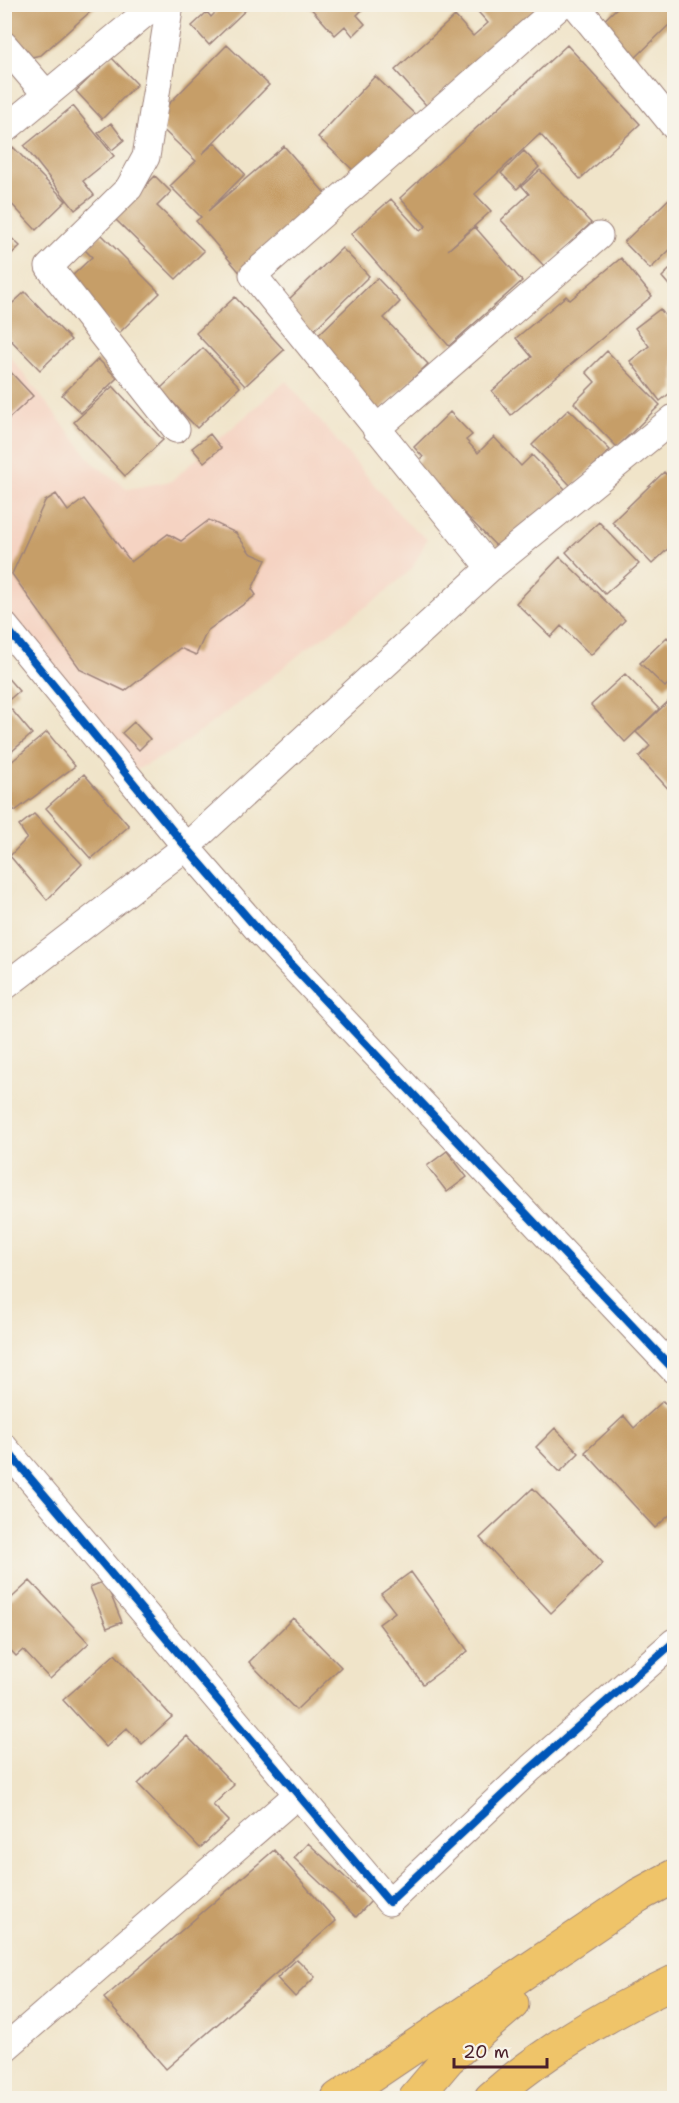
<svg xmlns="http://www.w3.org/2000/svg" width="679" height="2103" viewBox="0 0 679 2103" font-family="'Shantell Sans',sans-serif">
<rect width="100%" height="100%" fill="#f7f3e8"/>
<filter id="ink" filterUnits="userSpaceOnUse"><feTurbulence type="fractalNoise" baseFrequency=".0167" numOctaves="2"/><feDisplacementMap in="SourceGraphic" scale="12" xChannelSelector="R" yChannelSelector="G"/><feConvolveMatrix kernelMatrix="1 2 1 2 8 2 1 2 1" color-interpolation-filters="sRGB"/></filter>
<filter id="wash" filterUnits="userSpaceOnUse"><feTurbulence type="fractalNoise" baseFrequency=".008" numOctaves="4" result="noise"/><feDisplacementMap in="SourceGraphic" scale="24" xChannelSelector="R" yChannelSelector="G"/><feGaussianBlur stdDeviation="1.35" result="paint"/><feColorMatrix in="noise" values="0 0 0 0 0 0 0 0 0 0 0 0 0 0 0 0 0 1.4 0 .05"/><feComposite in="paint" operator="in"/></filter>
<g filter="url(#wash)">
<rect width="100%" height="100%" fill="#f0e4c9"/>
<!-- built -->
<path fill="#f5d3c2" d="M4,349L94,464L128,489L171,481L286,381L406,522L427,539L412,569L377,599L306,649L251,694L175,750L134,771L5,611Z"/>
<g id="blocks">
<!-- building -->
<path fill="#c69e67" d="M4,4H99L41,55L32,57L4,25Z
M224,4H252L209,45L192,26L207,12L211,17Z
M307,4H368L357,15L365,24L353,36L345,26L335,35Z
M471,4H550L440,121L395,70L455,16L473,36L488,23Z
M621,4H674V20L628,65L594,30Z
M227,45L269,85L202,154L215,143L245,174L208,211L284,146L336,206L248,282L196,221L201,217L170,186L196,161L153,120Z
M567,45L640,124L580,179L540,134L475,194L491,211L448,250L475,227L522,281L449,346L351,234L391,199L420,231L426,226L400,198Z
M111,57L137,84L102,119L76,91Z
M375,76L428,127L371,187L318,137Z
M73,106L114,156L83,181L94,195L75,210L24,146Z
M111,123L124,140L112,150L98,133Z
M13,147L66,201L36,230L5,197V155Z
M524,151L539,167L517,189L501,173Z
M540,170L591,223L545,267L501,220L529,194L522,186Z
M155,176L171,192L157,206L204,251L176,279L114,218Z
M674,194V246L650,269L624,242Z
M4,231L20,246L4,261Z
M101,234L160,293L119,333L67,281L92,257L85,250Z
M342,248L369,276L309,335L282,306Z
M621,258L652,296L511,415L492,391L532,357L516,338L566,296L570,300Z
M674,265V291L662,277Z
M377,278L400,302L384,318L428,364L373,417L306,347Z
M25,292L71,340L40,370L4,333V311Z
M235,297L284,350L245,386L196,333Z
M660,309L674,327V390L660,401L630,361L649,346L635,328Z
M203,348L240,387L197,428L160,389Z
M607,351L660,405L617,447L574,403L595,382L586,372Z
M98,359L117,378L81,413L62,395Z
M4,365L33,396L4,423Z
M113,386L163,440L125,476L74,422Z
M569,409L610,450L572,487L532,445Z
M450,412L472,435L466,440L478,453L494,437L521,466L532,455L567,491L503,553L465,514L461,517L413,467L423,457L414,447Z
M210,434L221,448L204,462L192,448Z
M664,472L674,483V543L652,564L612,522Z
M56,494L68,511L84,499L131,562L168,534L181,541L209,520L236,533L250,553L266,560L252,589L256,595L207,631L196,655L180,648L125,691L81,670L12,574L45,501Z
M599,522L639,564L605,594L566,552Z
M560,557L625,620L591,655L561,626L551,637L516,603Z
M667,637L674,645V678L665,687L640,663Z
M4,674L19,691L4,704Z
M625,674L659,709L625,742L591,705Z
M674,696V795L639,757L650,746L636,732Z
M11,709L32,734L4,758V714Z
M134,722L150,739L139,750L122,733Z
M47,732L75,766L15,811L4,798V768Z
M84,774L129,826L91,859L46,808Z
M34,814L82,864L47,900L10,856L27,838L19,826Z
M447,1151L467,1177L447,1192L427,1166Z
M663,1401L674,1413V1511L655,1528L585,1452L624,1416L634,1428Z
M555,1428L579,1453L560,1472L536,1447Z
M533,1488L603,1563L551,1613L480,1538Z
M411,1572L468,1651L423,1684L379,1624L395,1612L381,1594Z
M30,1581L89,1643L50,1679L23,1650L16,1656L4,1643V1605Z
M105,1581L122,1622L107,1628L90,1587Z
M293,1618L341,1667L296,1710L249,1662Z
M115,1654L172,1717L142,1744L127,1728L106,1747L63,1700Z
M187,1736L234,1785L213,1805L229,1821L200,1848L138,1784Z
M308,1843L371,1901L356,1917L294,1858Z
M274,1850L336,1921L166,2069L104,1998Z
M297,1959L315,1977L295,1997L277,1978Z"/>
</g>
</g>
<g filter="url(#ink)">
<use href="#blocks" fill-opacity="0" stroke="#9d827a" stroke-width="1.5"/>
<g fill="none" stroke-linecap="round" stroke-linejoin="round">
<defs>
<path id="street" d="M170,4L146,157L129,188L49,267L176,429
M575,4L674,126
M4,45L46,94
M4,130L156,4
M376,429L599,236
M490,568L253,275L562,4
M4,625L186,847L260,932L674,1370
M4,987L186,847L490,568L674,418
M4,1447L389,1902L531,1768L674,1642
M4,2049L298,1794"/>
<path id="primary" d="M639,1895L674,1876"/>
<path id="highway" d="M338,2098L639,1895
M415,2098L448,2059L512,2004
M491,2098C545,2050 609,2013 674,1982"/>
</defs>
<!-- street casing -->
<use href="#street" stroke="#9d827a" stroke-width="29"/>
<!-- primary casing -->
<use href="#primary" stroke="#9d827a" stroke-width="35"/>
<!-- highway casing -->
<use href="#highway" stroke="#9d827a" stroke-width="35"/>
<!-- street -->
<use href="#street" stroke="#fff" stroke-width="27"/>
<!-- primary -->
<use href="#primary" stroke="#efc469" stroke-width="33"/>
<!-- highway -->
<use href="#highway" stroke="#efc469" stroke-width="33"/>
<defs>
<path id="cycleway" d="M4,625L186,847L260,932L674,1370
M4,1447L389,1902L531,1768L674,1642"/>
</defs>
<!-- cycleway casing -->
<use href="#cycleway" stroke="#f7f3e8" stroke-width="11"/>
<!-- cycleway -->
<use href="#cycleway" stroke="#0057b8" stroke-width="8"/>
</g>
</g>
<!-- margin -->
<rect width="679" height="2103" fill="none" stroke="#f7f3e8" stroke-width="24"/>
<!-- scale -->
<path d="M454 2058v9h93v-9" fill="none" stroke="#4a1f2b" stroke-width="3"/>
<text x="463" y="2058" font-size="18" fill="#4a1f2b" stroke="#f7f3e8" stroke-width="4.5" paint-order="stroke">20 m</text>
</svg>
